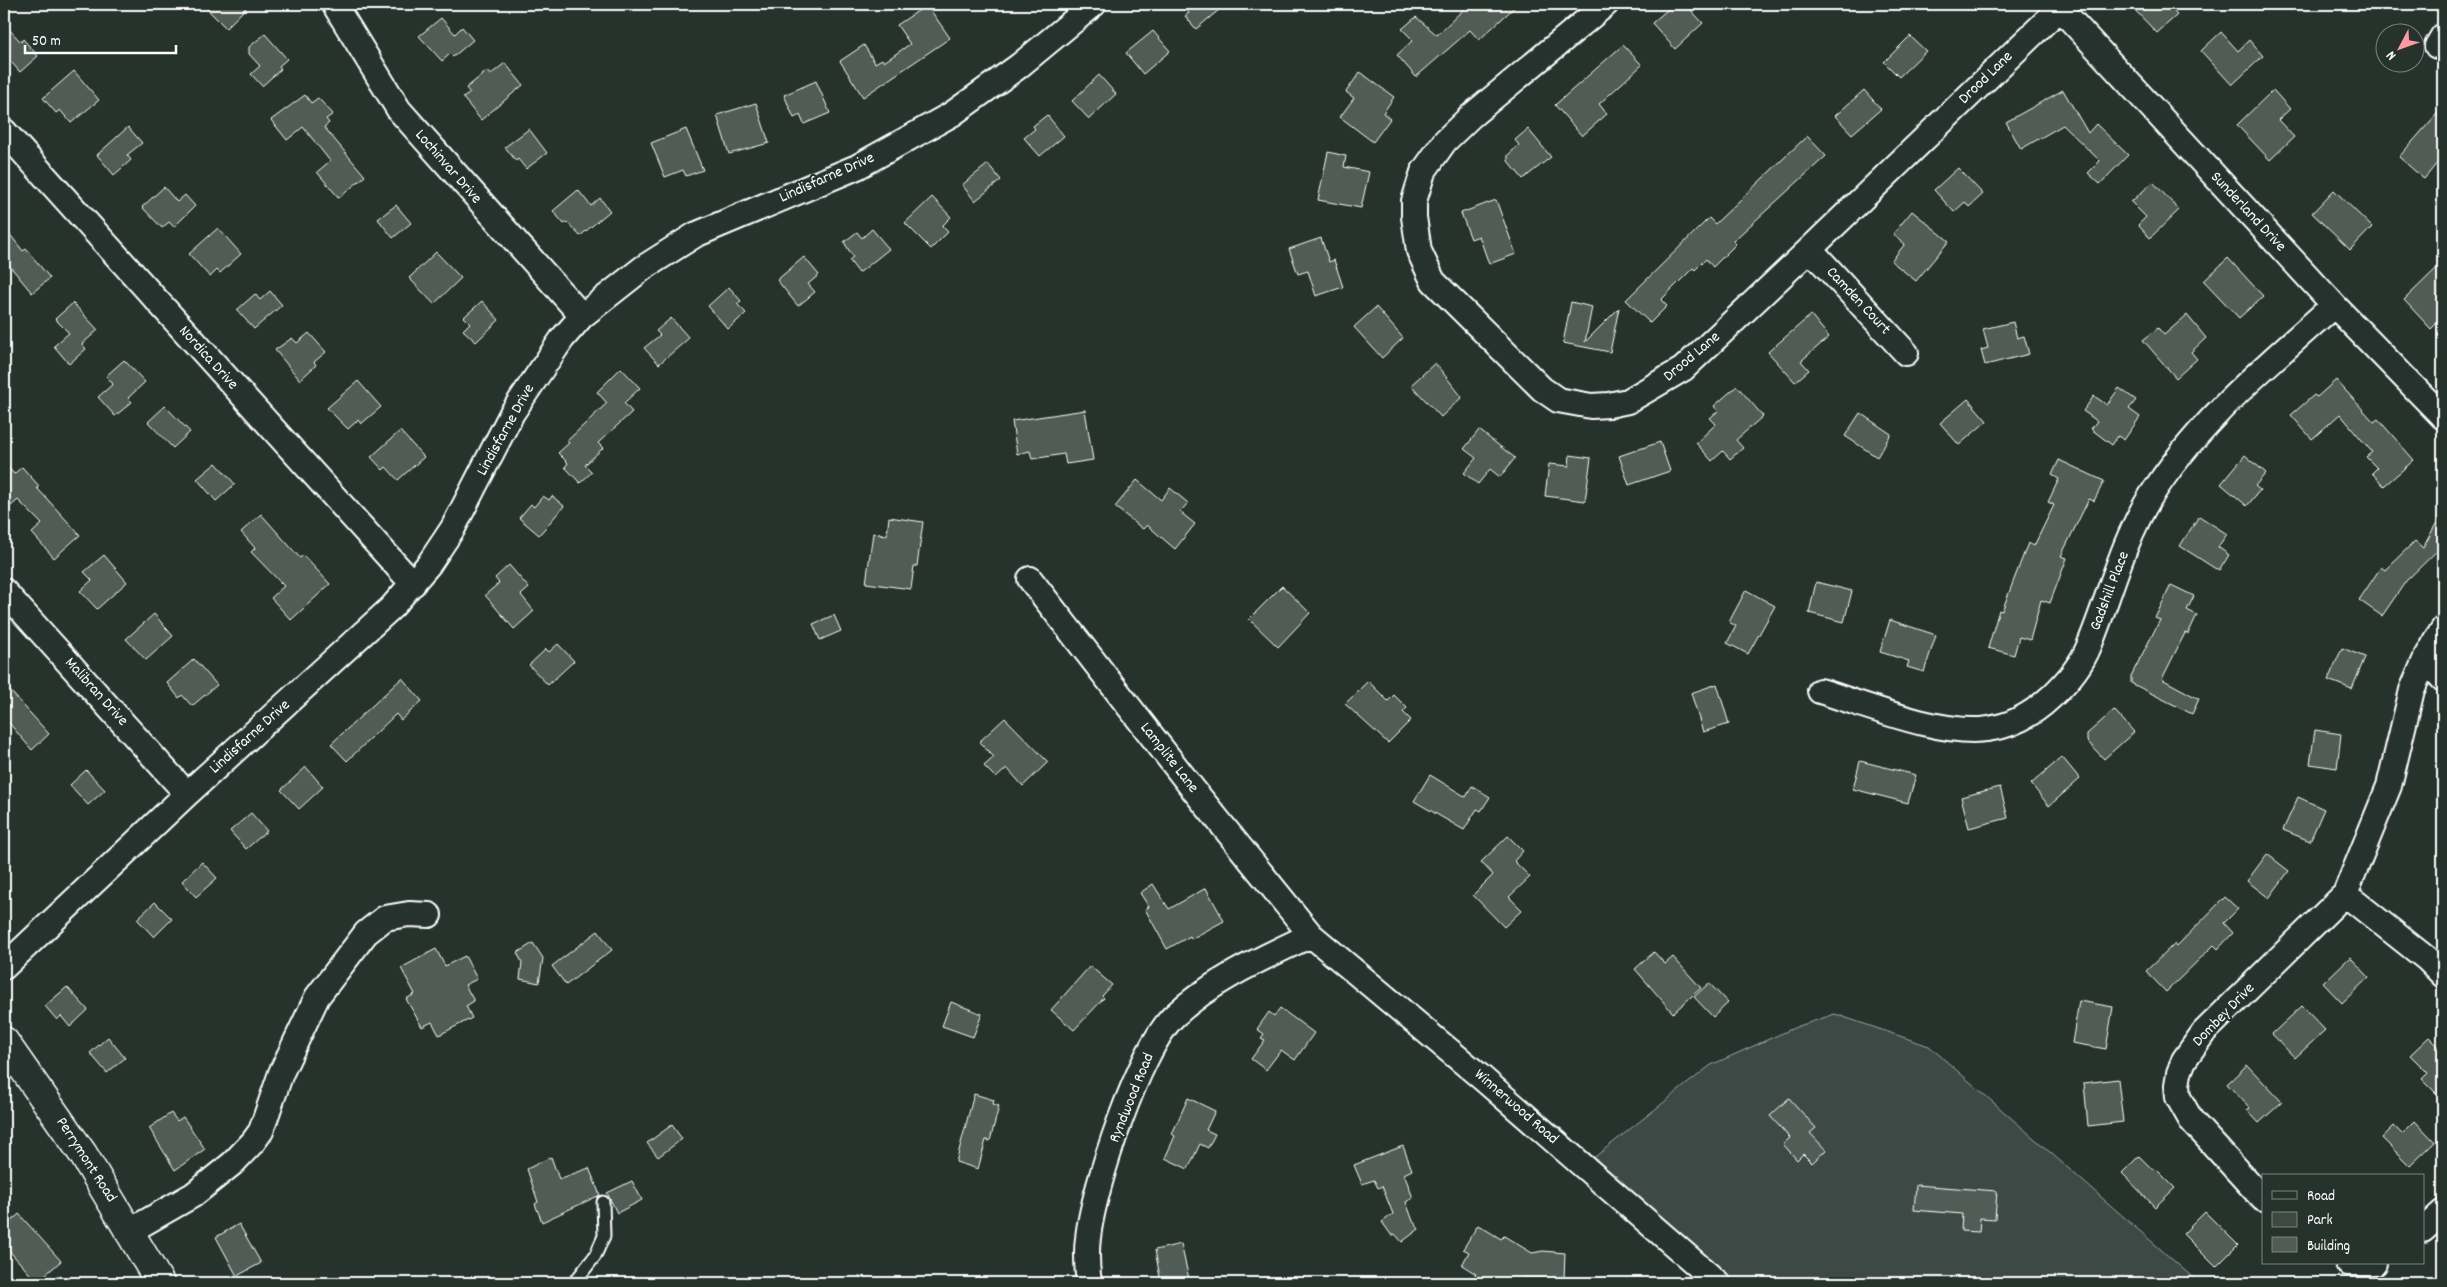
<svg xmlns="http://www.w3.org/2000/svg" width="2447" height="1287" viewBox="0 0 2447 1287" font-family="Dekko,sans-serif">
<rect width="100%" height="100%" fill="#26332d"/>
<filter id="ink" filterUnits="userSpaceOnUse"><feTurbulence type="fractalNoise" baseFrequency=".02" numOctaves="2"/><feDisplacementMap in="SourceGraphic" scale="10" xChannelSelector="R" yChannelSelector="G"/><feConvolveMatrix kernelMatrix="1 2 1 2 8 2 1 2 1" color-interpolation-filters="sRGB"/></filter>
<g filter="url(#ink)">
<!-- green -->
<path fill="#3e4944" stroke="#9ea4a2" d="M1835,1014L1929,1046L2199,1283H1733L1591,1160L1711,1065L1796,1027Z"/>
<!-- building -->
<path fill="#515c57" stroke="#fff" d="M202,4H250L226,28Z
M1181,4H1226L1196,29L1185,16L1189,13Z
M1469,4H1518L1479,40L1470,30L1416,77L1397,55L1413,40L1402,29L1416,17L1437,35Z
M1674,4H1685L1703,23L1675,49L1652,23Z
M2129,4H2166L2177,15L2157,33Z
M927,5L950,38L863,97L840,61L864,45L875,63L882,59L884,62L910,44L897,25Z
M441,18L455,34L462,27L473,40L453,57L450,54L442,61L419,36Z
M4,24L21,42L23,39L38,56L20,72L4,54Z
M1153,31L1170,51L1143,74L1126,53Z
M2221,32L2238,51L2249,40L2263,56L2232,85L2201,51Z
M265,34L287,59L279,66L281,69L262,86L251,74L260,66L249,54V47Z
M1910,36L1926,51L1899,77L1884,62Z
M1623,45L1642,65L1599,104L1607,114L1582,136L1555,105Z
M505,63L523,85L481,120L463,98L470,93L466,88L487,71L490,75Z
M74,71L99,100L71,123L60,110L56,113L43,98Z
M1360,72L1394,97L1383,113L1390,119L1373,142L1340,117L1354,98L1346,92Z
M1099,75L1116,94L1089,119L1072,101Z
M816,81L830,113L804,124L800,115L794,118L784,95Z
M1864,90L1881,109L1852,134L1835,116Z
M2063,90L2088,133L2096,124L2128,155L2100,184L2088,173L2100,161L2063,125L2021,149L2006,122Z
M2273,90L2290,109L2278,120L2294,137L2270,160L2237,125Z
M305,95L311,103L318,98L333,114L326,119L329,123L324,127L365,176L339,198L317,172L330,161L303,127L287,140L271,120Z
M756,103L769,143L729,154L717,115Z
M2443,107V156L2424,179L2399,157Z
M1047,115L1064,136L1040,156L1024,138L1035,129L1033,126Z
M128,127L142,143L127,155L131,160L114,175L97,155Z
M529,129L547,153L526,169L518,159L516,161L505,147Z
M686,129L703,170L686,176L683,170L665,177L651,143Z
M1528,129L1551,157L1523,179L1508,161V155L1519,145L1515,140Z
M1807,136L1826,156L1733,241L1736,244L1713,267L1706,259L1695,270L1693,268L1661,300L1667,306L1650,323L1626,300L1709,218L1715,224Z
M1328,152L1346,156L1344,167L1369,172L1361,208L1318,200Z
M988,164L1001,180L975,201L962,185Z
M1958,168L1983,194L1969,207L1965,202L1954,212L1934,190Z
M2153,182L2179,210L2150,238L2138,225L2146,217L2131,202Z
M164,187L177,202L185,195L195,206L174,227L169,222L162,228L142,207Z
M578,190L591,206L600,198L610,211L580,236L567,222L564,224L553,211Z
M2334,190L2372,227L2350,250L2312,213Z
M932,197L951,217L942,226L948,232L931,249L905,223Z
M1496,200L1516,254L1489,264L1479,236L1471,239L1461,213Z
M396,205L411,223L393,238L378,219Z
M1912,211L1949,241L1916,281L1891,261L1905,244L1893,234Z
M4,227L23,251L26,249L50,278L32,293L4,259Z
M218,228L241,254L220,273L217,270L210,277L189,254Z
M872,229L889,249L859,273L849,260L853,257L844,242L857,232L862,238Z
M1321,238L1329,262L1334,260L1343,287L1316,296L1308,271L1298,274L1289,249Z
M436,252L461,278L434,304L409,278Z
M804,257L819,275L808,284L815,292L798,306L777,280Z
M2228,258L2263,296L2239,318L2204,281Z
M2443,262V317L2431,329L2404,300Z
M729,287L741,301L737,304L746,313L728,329L708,306Z
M270,291L282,305L254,329L237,310L255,294L260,300Z
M482,301L499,320L476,342L463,330L470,323L464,317Z
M1571,302L1592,307L1585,342L1619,308L1610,352L1563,343Z
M73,303L98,330L82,344L86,349L69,364L54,346L69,333L55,319Z
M1376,307L1403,338L1382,358L1354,327Z
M1811,315L1829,337L1801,361L1809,370L1795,382L1768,352Z
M2187,315L2206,338L2191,352L2197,359L2176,378L2143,340L2158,328L2164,335Z
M671,318L689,338L659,364L644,348L660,335L656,331Z
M2013,322L2017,338L2024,336L2029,354L1985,365L1981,350L1988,348L1983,329Z
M309,333L326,352L314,362L316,365L300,380L275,350L292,338L297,343Z
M124,360L145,382L128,398L132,402L115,416L98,397L113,384L106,376Z
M1435,363L1462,397L1441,417L1411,385Z
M621,368L640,388L624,403L632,412L598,443L603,448L585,465L592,472L580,483L565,467L568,463L558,453L569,443L567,441L607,403L597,392Z
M2336,380L2374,422L2378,419L2414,460L2384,486L2372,473L2377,468L2366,457L2372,452L2340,414L2312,439L2291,415L2314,395L2317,397Z
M358,381L381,407L361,424L358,420L348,429L327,408Z
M1737,386L1763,416L1736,440L1743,448L1730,459L1723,451L1712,461L1696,443L1716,424L1710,418L1718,411L1714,406Z
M2119,388L2136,400L2129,409L2140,417L2124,440L2118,436L2112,445L2091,429L2097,421L2083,411L2094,396L2107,405Z
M1968,399L1987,421L1959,445L1940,423Z
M165,406L190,432L173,448L148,422Z
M1085,410L1093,460L1066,464L1064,454L1032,459L1030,451L1017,454L1012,421Z
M1860,413L1891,434L1877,457L1845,436Z
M1479,430L1515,458L1500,477L1490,469L1478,484L1464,473L1476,458L1464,449Z
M400,431L424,457L398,480L386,467L383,470L371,457Z
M1660,442L1670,471L1629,485L1619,456Z
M1570,455L1591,458L1585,501L1545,496L1549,464L1569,466Z
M2245,455L2266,473L2255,486L2260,490L2247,506L2221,484Z
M2059,460L2104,481L2094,501L2089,499L2061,556L2067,558L2050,603L2041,600L2030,640L2019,637L2014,655L1988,648L1999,610L2002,611L2028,543L2034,546L2054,505L2048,502L2059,479L2052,475Z
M4,463L14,474L22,467L39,486L37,488L80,535L54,558L32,533L42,524L18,500L4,512Z
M216,463L235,484L216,501L197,479Z
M1137,480L1161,500L1170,488L1188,503L1180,512L1195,524L1175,549L1147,525L1143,529L1115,507Z
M543,496L549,500L552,496L564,506L539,535L519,518L531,504L534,507Z
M2443,511V545L2406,581L2382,616L2359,600L2381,567L2385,570L2415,541L2423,548Z
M261,514L300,558L303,555L330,584L291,620L271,598L284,586L251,552L255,548L241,532Z
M2199,516L2227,534L2218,547L2229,555L2219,571L2180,546Z
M889,517L923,522L917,566H914L911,589L866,583L873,533L887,535Z
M104,555L127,582L97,609L80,591L92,580L84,572Z
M509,565L529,588L521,595L534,611L514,629L485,595L499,583L495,578Z
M1816,582L1852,591L1844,622L1809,613Z
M2171,585L2194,596L2187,610L2197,615L2188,634L2185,633L2162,679L2199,699L2192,714L2131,683V676L2160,620L2155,618Z
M1282,586L1310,613L1278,647L1249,619Z
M1746,590L1775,606L1748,654L1727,643L1736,626L1729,622Z
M154,614L173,636L146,660L126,639Z
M834,615L841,631L820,640L813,624Z
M1890,620L1936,635L1924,672L1907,667L1909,661L1880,652Z
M558,644L574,661L548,685L529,665L546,649L549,652Z
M2342,648L2365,657L2352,689L2328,680Z
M194,659L217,685L192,706L182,695L179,698L167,683Z
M402,678L422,701L401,720L396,714L347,761L331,744Z
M1368,681L1388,701L1394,695L1407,708L1403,712L1411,720L1388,743L1345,704Z
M4,684L49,734L32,750L4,717Z
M1717,684L1729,724L1703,732L1691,693Z
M2114,710L2134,732L2104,759L2087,741V734Z
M1005,718L1048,762L1023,786L1007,768L996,778L984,766L994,757L979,742Z
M2315,730L2341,734L2337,768L2310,764Z
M2062,757L2080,779L2049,806L2031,784Z
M1860,761L1916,775L1908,803L1853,789Z
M306,767L323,787L299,809L281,790Z
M86,770L105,790L88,805L70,785Z
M1430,775L1466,797L1472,786L1490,797L1481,811L1477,809L1464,830L1414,801Z
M2000,787L2008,818L1969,828L1961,797Z
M2298,797L2324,809L2310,841L2283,830Z
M251,813L267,831L246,849L230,831Z
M1508,836L1523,851L1514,861L1530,877L1509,897L1522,910L1504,927L1473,895L1493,875L1481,862Z
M2267,854L2289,871L2269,898L2247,881Z
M202,862L217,878L196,897L182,881Z
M1153,884L1169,909L1206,888L1224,921L1191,939L1190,936L1167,949L1145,909L1149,907L1140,893Z
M2225,897L2238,909L2224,923L2233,933L2218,949L2214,945L2166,992L2146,971L2175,943L2177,946Z
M155,902L172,919L154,937L137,919Z
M598,931L612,950L566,985L552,966Z
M533,943L543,958L539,983L520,979L522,962L517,953Z
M436,949L445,966L465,956L477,979L465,985L474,1001L466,1006L472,1018L439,1035L432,1022L422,1027L406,999L415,994L401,968Z
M1654,952L1665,964L1673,957L1701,988L1673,1013L1635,969Z
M2350,957L2369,977L2342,1003L2323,983Z
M1090,966L1112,985L1102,996L1104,998L1074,1030L1051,1010Z
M1709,983L1728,1003L1713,1017L1694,997Z
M67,987L88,1010L70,1027L61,1016L57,1020L45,1006Z
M2079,1001L2113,1007L2106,1049L2072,1043Z
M951,1002L982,1014L973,1037L942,1026Z
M2302,1006L2325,1030L2295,1058L2272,1034Z
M1280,1008L1314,1033L1295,1060L1281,1050L1266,1070L1251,1059L1265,1040L1261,1038L1264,1034L1257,1029L1269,1012L1274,1016Z
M108,1037L125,1058L107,1073L90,1053Z
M2429,1037L2443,1051V1100L2422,1079L2428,1073L2410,1055Z
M2247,1065L2282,1102L2259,1123L2247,1110L2250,1108L2227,1084Z
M2118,1079L2123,1122L2088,1126L2084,1083Z
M974,1094L994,1100L993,1104L999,1106L990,1141L986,1140L978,1169L956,1162Z
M1188,1098L1215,1111L1206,1130L1215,1134L1208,1148L1200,1144L1188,1169L1165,1158L1175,1136L1172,1134Z
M1789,1098L1816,1128L1810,1133L1826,1150L1812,1163L1803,1154L1797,1160L1783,1144L1790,1138L1770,1116Z
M171,1113L177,1121L183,1117L205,1149L175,1170L149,1128Z
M2415,1121L2435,1142L2410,1166L2382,1138L2394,1126L2402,1134Z
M672,1125L682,1139L658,1157L647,1143Z
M1403,1146L1412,1170L1404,1174L1413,1198L1406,1202L1413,1221L1419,1229L1402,1242L1395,1234L1392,1236L1382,1222L1393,1214L1382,1186L1378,1188L1374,1180L1362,1184L1354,1165Z
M2139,1156L2153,1170L2155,1168L2175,1188L2155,1207L2122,1173Z
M551,1157L559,1179L589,1168L600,1195L542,1222L535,1204L538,1202L527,1169Z
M632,1181L642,1200L617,1213L607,1193Z
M1916,1185L1997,1191L1995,1219L1980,1218L1979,1232L1961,1231L1962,1214L1914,1210Z
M2205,1212L2238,1245L2216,1267L2183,1234Z
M19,1214L61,1261L37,1282L4,1245V1228Z
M239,1224L261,1263L237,1276L216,1237Z
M1478,1225L1501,1239L1504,1236L1532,1253L1543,1251L1565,1253L1564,1279L1526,1278L1512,1280L1510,1283H1483L1473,1277L1476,1274L1462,1265L1469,1252L1463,1249Z
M1181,1244L1190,1283H1161L1155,1250Z"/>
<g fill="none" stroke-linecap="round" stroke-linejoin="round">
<defs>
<path id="lane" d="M574,1283L595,1256L604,1236L603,1202"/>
<path id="street" d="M334,4L399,110L582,316
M1606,4L1471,116L1445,141L1423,172L1414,201V217L1419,251L1433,281L1542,389L1558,400L1591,406L1609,405L1628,401L1683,369L1810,249L2064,4
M2056,4L2334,305L2443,417
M2437,46L2443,36
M4,131L413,584
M1810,249L1906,353
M1030,579L1193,789L1311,935L1482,1078L1718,1283
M4,591L187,794
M2425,660L2443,679
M1820,691C1867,705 1940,736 1988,729C2012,726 2034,713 2051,697C2067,682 2081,666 2089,646C2109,598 2122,543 2149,499C2197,422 2267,365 2334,305
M2345,894L2427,959L2443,975
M4,967L187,794L392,607L429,564L453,528L512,413L562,339L582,316L643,268L695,235L857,167L952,114L1019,66L1094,4
M2263,1199L2191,1120L2178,1097L2177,1085L2179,1073L2184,1060L2204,1032L2345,894L2389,786L2412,690L2425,660L2443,629
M2423,1230L2443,1212
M130,1231L193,1195L233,1163L253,1142L261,1131L281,1073L317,997L366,933L385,918L409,914L429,915
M2348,1263H2374
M1089,1283C1087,1268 1086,1253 1088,1238C1093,1188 1139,1050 1174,1016C1212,980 1265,957 1311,935"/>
<path id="secondary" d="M4,1041L83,1154L160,1283"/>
</defs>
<!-- lane casing -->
<use href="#lane" stroke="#fff" stroke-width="15"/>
<!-- street casing -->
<use href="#street" stroke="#fff" stroke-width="28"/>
<!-- secondary casing -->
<use href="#secondary" stroke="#fff" stroke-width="31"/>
<!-- lane -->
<use href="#lane" stroke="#26332d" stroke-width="11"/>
<!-- street -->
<use href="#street" stroke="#26332d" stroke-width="24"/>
<!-- secondary -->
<use href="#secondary" stroke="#26332d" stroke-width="28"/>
</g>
</g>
<g text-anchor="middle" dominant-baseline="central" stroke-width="4" stroke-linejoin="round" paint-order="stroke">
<!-- street labels -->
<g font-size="16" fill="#fff" stroke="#26332d">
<text transform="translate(1986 78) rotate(-44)">Drood Lane</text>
<text transform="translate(448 167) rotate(49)">Lochinvar Drive</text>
<text transform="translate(827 178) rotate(-24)">Lindisfarne Drive</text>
<text transform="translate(2248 212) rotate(47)">Sunderland Drive</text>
<text transform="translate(1858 301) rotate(47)">Camden Court</text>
<text transform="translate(1692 357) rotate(-40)">Drood Lane</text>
<text transform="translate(208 358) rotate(48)">Nordica Drive</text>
<text transform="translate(506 430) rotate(-61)">Lindisfarne Drive</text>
<text transform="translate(2110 591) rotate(-69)">Gadshill Place</text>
<text transform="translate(96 692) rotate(48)">Malibran Drive</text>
<text transform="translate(250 737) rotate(-42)">Lindisfarne Drive</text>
<text transform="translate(1169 758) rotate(52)">Lamplite Lane</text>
<text transform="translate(2224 1015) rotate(-46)">Dombey Drive</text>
<text transform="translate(1132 1098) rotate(-68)">Ryndwood Road</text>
<text transform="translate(1516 1107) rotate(41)">Winnerwood Road</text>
<text transform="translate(86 1160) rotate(57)">Perrymont Road</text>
</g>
</g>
<!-- margin -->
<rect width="2447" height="1287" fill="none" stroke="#26332d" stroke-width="20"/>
<rect x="10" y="10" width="2427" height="1267" fill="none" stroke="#fff" stroke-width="2" filter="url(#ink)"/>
<!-- legend -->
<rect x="2262" y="1174" width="162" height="90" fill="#26332d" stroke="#7d8581"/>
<rect x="2272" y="1191" width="25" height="8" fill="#26332d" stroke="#7d8581"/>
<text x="2307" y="1200" font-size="15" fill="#ffffff">Road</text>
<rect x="2272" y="1212" width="25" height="15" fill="#3e4944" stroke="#7d8581"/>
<text x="2307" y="1224" font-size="15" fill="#ffffff">Park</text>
<rect x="2272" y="1237" width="25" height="15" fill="#515c57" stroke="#7d8581"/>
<text x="2307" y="1250" font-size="15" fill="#ffffff">Building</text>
<!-- north arrow -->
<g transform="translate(2400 48) rotate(229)"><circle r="24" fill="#26332d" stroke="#7d8581"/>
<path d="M0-4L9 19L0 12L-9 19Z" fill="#ff9aa2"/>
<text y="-8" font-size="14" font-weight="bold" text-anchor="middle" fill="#ffffff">N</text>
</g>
<!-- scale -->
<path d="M25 45v8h151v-8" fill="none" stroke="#ffffff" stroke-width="2.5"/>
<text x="32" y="45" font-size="15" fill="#ffffff" stroke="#26332d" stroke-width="4" paint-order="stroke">50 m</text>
</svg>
